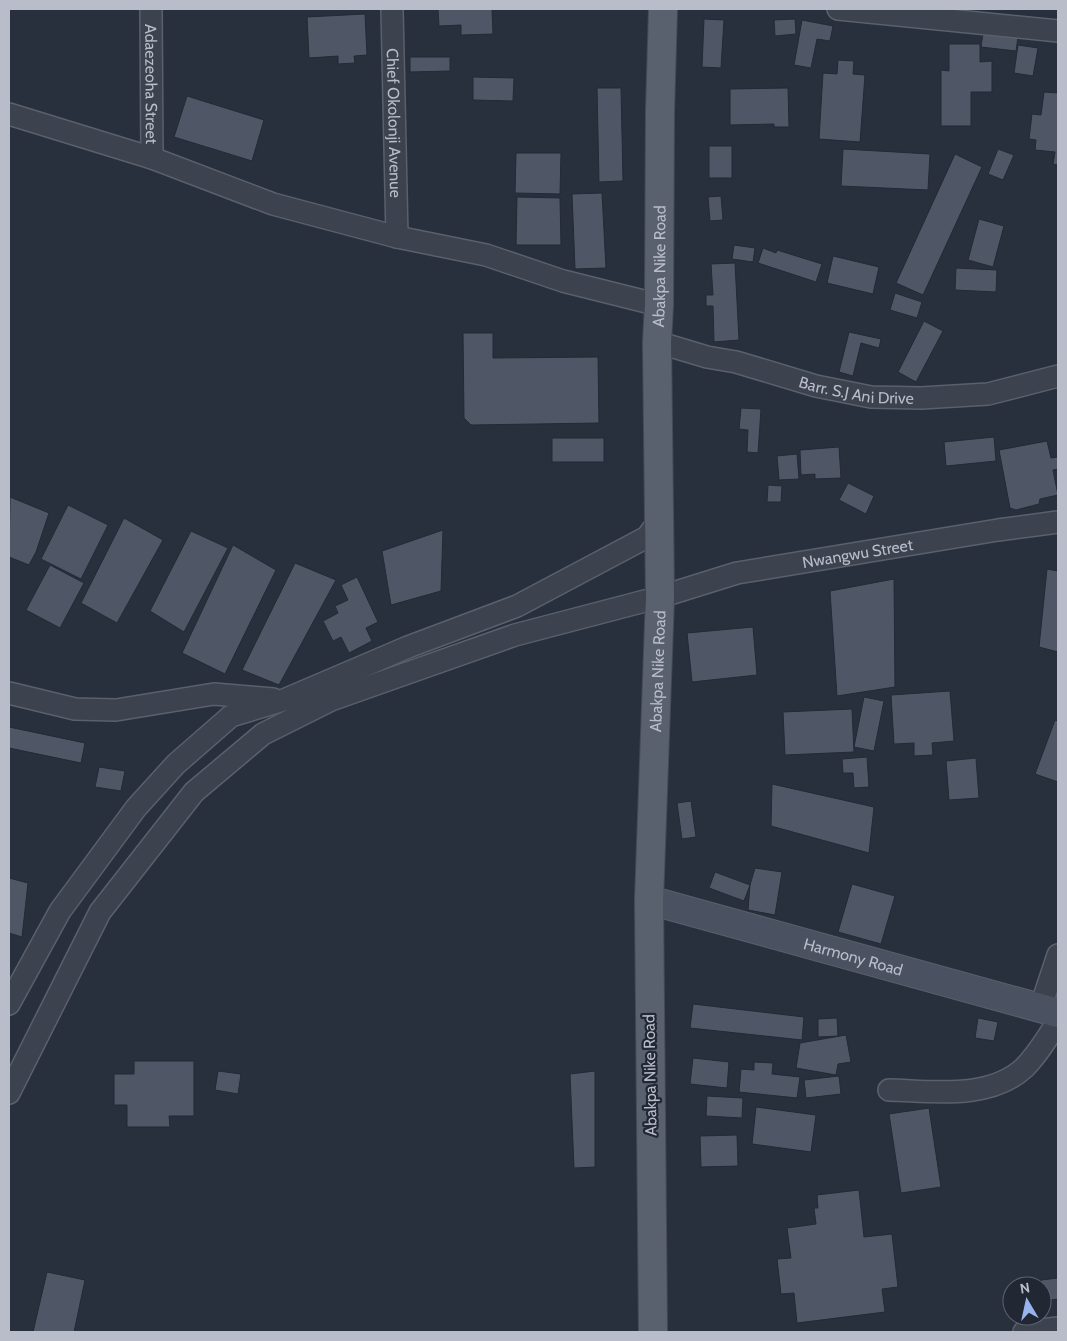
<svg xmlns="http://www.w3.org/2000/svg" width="1067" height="1341" viewBox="0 0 1067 1341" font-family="Cabin,sans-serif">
<rect width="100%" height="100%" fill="#28303e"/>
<!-- building -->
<path fill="#4f5766" stroke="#232935" d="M438,9H492L493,34L461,35V25L439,26Z
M365,14L367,55L354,56L355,63L338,64V56L309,58L307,17Z
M704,19L724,20L721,68L702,67Z
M795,19L796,34L775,36L774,20Z
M802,20L833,26L830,41L817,39L811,68L794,65Z
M983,33L1018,37L1016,51L981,47Z
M949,44H980V62L992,61V92H971V126H941V70L949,71Z
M1018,45L1038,48L1033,76L1014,73Z
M410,57H450V71L410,72Z
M838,60L854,61L853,74L865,75L860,142L819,139L823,73L837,74Z
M473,77L514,78L513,101L473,100Z
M597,88H621L623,181L599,182Z
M788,88L789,127H774V124L730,125V89Z
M1044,92L1058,93V165L1053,164L1055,152L1035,150L1036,140L1029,139L1032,114L1041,115Z
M187,96L264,120L252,161L174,137Z
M709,146H732V178H709Z
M843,149L930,154L928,190L841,186Z
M998,149L1014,155L1003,180L988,174Z
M516,153H561L560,194L515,193Z
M955,154L982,167L923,295L896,283Z
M602,193L606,268L575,269L572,194Z
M721,196L723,220L710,221L708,197Z
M517,197L560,198L561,245H516Z
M979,219L1004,226L993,267L968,260Z
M734,245L755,248L753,262L732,259Z
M763,248L776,253L777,250L822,264L816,282L758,263Z
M833,256L879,267L873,294L827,283Z
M735,263L739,340L714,342L713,306H706V295H713L711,264Z
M956,268L997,270L996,292L955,290Z
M895,293L922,302L917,318L890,310Z
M924,321L943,331L916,382L898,372Z
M849,332L881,339L879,348L861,343L853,376L839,372Z
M463,333H493V358L598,357L599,423L471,425L464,418Z
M741,408L761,409L758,453L747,452L748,430L739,429Z
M994,437L996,461L946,466L944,442Z
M552,438H604V462H552Z
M1047,441L1051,458L1058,457V469L1053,470L1058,495L1040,499L1039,504L1016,510L1010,508L999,450Z
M839,447L841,478L815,479V474L801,475L800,450Z
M797,454L799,479L779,480L777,456Z
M848,483L874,496L866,514L839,500Z
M768,485L782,486L781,502H767Z
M10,497L49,513L36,552L29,565L9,557Z
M68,505L108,525L81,579L41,559Z
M124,518L163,540L117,623L81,603Z
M443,530L441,591L391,605L382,551Z
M191,531L228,548L184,632L150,611Z
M233,545L276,570L225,674L182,653Z
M295,563L336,580L279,685L242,670Z
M50,565L84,583L60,628L26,610Z
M1047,569L1058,571V652L1039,647Z
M357,577L378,622L366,628L372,641L349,653L341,637L333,641L323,621L338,613L335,606L348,600L341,585Z
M894,579L895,687L837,696L830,591Z
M753,627L757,675L692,682L687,633Z
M950,691L954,741L932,743L933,755L914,756V743L894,744L891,695Z
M864,697L884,701L874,751L854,747Z
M852,709L854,752L785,755L783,712Z
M1055,720L1058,721V782L1035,774Z
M9,727L85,743L81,763L9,748Z
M867,757L869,787L854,788L853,773H843L842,759Z
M976,758L979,798L949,800L946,761Z
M99,767L125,771L121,791L95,787Z
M772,784L874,807L869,853L771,826Z
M691,801L696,837L682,839L677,803Z
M755,868L782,872L775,915L748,910L750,885Z
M715,872L750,885L744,901L709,888Z
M9,878L28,883L22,937L9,933Z
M852,884L895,896L881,944L838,932Z
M693,1004L804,1017L802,1040L690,1028Z
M837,1018L838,1036L818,1037V1019Z
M978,1018L998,1022L994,1041L975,1038Z
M846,1035L851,1062L838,1064L836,1075L796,1068L800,1043Z
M693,1058L729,1062L727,1088L690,1084Z
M134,1061H194V1116H169L170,1127H127V1105H114V1074H134Z
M754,1062L773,1063L772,1074L800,1077L797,1098L739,1092L741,1069L754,1070Z
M218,1071L241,1074L238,1094L215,1090Z
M595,1071V1167L574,1168L570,1074Z
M839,1076L841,1094L806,1098L804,1080Z
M707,1096L743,1098L742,1118L706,1116Z
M756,1107L816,1115L811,1152L752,1144Z
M929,1108L941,1187L901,1193L889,1114Z
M737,1135L738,1166L701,1167L700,1136Z
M859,1190L864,1237L892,1234L898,1287L882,1289L885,1312L797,1323L794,1293L781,1294L777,1259L791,1258L787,1228L816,1224L814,1208H818L817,1195Z
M47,1272L85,1280L74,1332H33Z
M1058,1278V1299L1043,1301L1041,1280Z"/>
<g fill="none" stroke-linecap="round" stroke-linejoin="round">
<defs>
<g id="street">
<path id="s1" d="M151,9L152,158"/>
<path id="s2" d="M392,9L397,237"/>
<path d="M838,9L1058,31"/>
<path d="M9,114L152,158L273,204L397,237L486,255L563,281L659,305"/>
<path id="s3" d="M657,342L707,357L736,362L816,386L871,397L921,398L988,394L1058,376"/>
<path d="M9,693L75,709L116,710L214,694L273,699"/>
<path d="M9,1004L60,911L136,808L176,764L231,716L284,700L408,647L517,606L647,537L656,525V513"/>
<path d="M1040,1009L1058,955"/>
<path d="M889,1090C933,1091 989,1100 1024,1068C1038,1054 1048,1037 1058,1021"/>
<path id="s4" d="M9,1093L100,912L194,792L263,734L331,700L515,635L660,597L737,573L998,530L1058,522"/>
<path d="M1024,1332L1058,1328"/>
</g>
<g id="secondary">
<path id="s5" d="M649,900L1058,1013"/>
</g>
<g id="primary">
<path id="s6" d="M653,1332L649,900L660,597L657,342L659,305L660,111L663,9"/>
</g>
</defs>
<!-- street casing -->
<use href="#street" stroke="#5a606c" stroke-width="24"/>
<!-- secondary casing -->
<use href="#secondary" stroke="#5a606c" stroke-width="30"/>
<!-- primary casing -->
<use href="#primary" stroke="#454b57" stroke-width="30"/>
<!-- street -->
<use href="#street" stroke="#3c424e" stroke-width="21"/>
<!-- secondary -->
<use href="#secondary" stroke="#4a5161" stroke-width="28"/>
<!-- primary -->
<use href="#primary" stroke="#5a616e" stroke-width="28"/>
</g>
<g text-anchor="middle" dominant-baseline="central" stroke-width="4.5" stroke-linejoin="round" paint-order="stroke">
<!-- street labels -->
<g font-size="16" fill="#b8bdc9" stroke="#212733">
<text stroke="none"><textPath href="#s1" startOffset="75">Adaezeoha Street</textPath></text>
<text stroke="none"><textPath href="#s2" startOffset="114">Chief Okolonji Avenue</textPath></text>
<text stroke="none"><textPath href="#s6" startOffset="1066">Abakpa Nike Road</textPath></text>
<text stroke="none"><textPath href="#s3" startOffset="206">Barr. S.J Ani Drive</textPath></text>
<text stroke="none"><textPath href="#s4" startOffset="1069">Nwangwu Street</textPath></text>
<text stroke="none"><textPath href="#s6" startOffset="661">Abakpa Nike Road</textPath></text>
<text stroke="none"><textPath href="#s5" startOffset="212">Harmony Road</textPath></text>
<text transform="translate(650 1075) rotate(-91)">Abakpa Nike Road</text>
</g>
</g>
<!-- border -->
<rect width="1067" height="1341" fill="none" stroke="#b8bdc9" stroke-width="20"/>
<!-- north arrow -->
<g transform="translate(1027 1301) rotate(351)"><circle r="24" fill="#212733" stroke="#5d636f"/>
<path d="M0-4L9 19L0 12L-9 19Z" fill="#98b3ee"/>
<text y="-8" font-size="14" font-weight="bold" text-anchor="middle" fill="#b8bdc9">N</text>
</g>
</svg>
